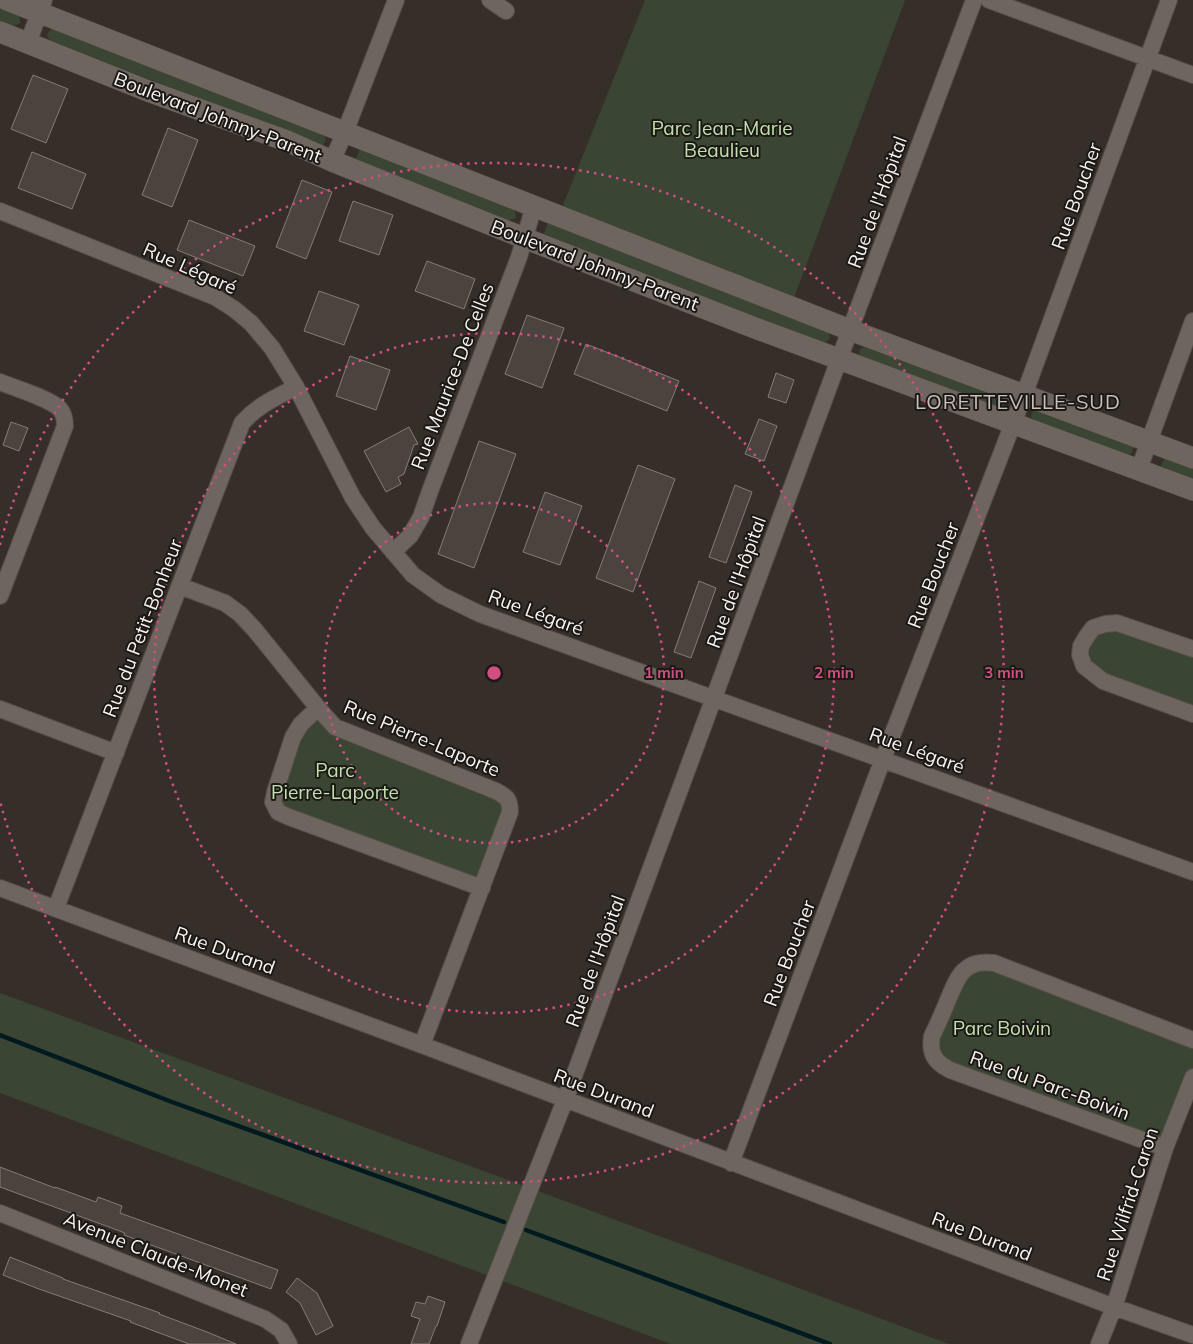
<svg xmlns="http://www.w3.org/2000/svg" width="1193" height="1344" viewBox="0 0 1193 1344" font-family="Mulish,sans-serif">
<rect width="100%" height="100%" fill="#362f29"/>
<!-- green -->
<path fill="#3a4534" d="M645,0H905L791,306L559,215Z
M0,8L18,15L20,19V23C13,28 7,23 0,21Z
M52,29H56L323,135L326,139L323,146H318L52,41L49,39L47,35L49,31Z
M360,149L513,209L515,211L516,218L508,220L355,160Z
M548,223L829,333L830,337L829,340L822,343L544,234Z
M865,347L1002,396L1005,399V403L1001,408L863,358L860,355L859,351L862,348Z
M1038,409L1131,444L1133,447L1132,453L1129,455L1033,420L1031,417C1031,412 1033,411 1038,409Z
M1165,457L1193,467V480L1160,468Z
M1105,624L1193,649V714L1093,673L1081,646Z
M318,708L335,727L510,802L482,888L289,817L275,792L293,737Z
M983,962L1193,1040V1077L1165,1148L950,1070L932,1036L958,978Z
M0,993L530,1188L949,1344H671L0,1093Z"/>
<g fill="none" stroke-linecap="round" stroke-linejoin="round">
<!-- stream -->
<path stroke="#001a20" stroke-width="4.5" d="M0,1035L172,1102L504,1222
M526,1230L830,1344"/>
</g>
<!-- building -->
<path fill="#4b433d" stroke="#847b74" d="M33,75L68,89L46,143L11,129Z
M168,128L198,140L172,207L142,195Z
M32,152L86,174L72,209L18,188Z
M302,180L332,192L306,259L276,247Z
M353,201L393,215L379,255L339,241Z
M189,220L255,246L243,276L177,250Z
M427,261L475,279L464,309L415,291Z
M319,291L359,305L344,345L304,331Z
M527,315L564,328L542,388L505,374Z
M586,344L679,381L667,411L574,374Z
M350,356L390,370L376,410L336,396Z
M776,373L794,380L786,403L768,397Z
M759,419L777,426L764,461L745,454Z
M11,422L28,428L19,451L3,445Z
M409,427L418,444L414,445L404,474L398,477L401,484L386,492L364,451Z
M479,441L516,454L474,568L438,554Z
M638,465L675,479L633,592L596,578Z
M735,485L752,492L726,563L709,557Z
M545,492L582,506L560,565L523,552Z
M699,581L716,588L691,658L674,652Z
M0,1167L55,1188V1187L96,1202L98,1197L122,1206L120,1213L278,1270L271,1289L124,1235L125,1233L90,1220L0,1187Z
M10,1257L63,1278V1279L160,1313L159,1314L207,1332L236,1344H189L130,1322L131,1321L39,1289L3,1275Z
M297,1278L317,1293L333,1326L316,1335L300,1303L286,1292Z
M428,1296L445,1302L437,1326H436L429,1344H411L420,1319L411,1316L416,1302L425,1304Z"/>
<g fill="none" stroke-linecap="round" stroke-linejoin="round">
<defs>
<path id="minor" d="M490,0L506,11
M989,0L1193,75
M28,43L44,0
M332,161L345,132L396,0
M0,211L215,297L234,309L251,323L272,348L296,387L353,498L373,528L413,575L441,595L480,614L1193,872
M0,382C15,388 48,398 59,408C64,413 65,420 65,426L0,596
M1139,469L1193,321
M393,552L410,536L421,517L430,491L519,257L534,206
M180,586L225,603L240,614L255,630L318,708L335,727L496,791C507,797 510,799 510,812L422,1045
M1193,649L1117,623L1105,624L1093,628L1087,636L1081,646L1080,655L1084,666L1103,681L1193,714
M318,708L301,724L293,737L275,792L273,802L278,812L289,817L482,888
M0,709L116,753
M0,888L422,1045L1114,1307L1193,1335
M56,908L242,423C258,405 275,398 296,387
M1165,1148L950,1070C935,1062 929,1054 932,1036C938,1024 943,1012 948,1000C958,976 964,959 994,963L1193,1040
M731,1163L883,759L1024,395L1169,0
M0,1213L265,1319L281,1330L289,1344
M469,1344L565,1100L850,330L974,0
M1099,1344L1114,1307L1165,1148L1193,1077"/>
<path id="tertiary" d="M7,0L850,330L1193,458
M0,32L148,91L287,141L332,161L524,238L755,328L1193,490"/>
</defs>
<!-- minor casing -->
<use href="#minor" stroke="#534c47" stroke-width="18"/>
<!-- tertiary casing -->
<use href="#tertiary" stroke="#534c47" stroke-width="22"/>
<!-- minor -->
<use href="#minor" stroke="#6e655e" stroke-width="16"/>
<!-- tertiary -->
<use href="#tertiary" stroke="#6e655e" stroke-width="21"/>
</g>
<!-- distance rings -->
<g fill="none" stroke="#d04f80" stroke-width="2.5" stroke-dasharray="2.5 5">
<circle cx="494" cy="673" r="170"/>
<circle cx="494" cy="673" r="340"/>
<path d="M0 545A510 510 0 1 1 0 801"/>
</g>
<g text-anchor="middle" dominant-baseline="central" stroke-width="4" stroke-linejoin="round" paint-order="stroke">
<!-- street labels -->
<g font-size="19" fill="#f9f4f0" stroke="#1b1815">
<text transform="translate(218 117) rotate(21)">Boulevard Johnny-Parent</text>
<text transform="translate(1076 196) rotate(-70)">Rue Boucher</text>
<text transform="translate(877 202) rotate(-70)">Rue de l'Hôpital</text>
<text transform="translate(595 265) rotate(21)">Boulevard Johnny-Parent</text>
<text transform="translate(190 268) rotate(24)">Rue Légaré</text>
<text transform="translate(452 376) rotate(-69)">Rue Maurice-De Celles</text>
<text transform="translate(933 575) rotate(-69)">Rue Boucher</text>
<text transform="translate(736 582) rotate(-70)">Rue de l'Hôpital</text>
<text transform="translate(536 612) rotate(20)">Rue Légaré</text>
<text transform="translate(142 628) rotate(-69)">Rue du Petit-Bonheur</text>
<text transform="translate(422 738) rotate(23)">Rue Pierre-Laporte</text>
<text transform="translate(917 750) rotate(20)">Rue Légaré</text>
<text transform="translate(225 950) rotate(20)">Rue Durand</text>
<text transform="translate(789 953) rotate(-69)">Rue Boucher</text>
<text transform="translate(595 961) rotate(-70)">Rue de l'Hôpital</text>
<text transform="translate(1050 1085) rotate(20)">Rue du Parc-Boivin</text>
<text transform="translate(604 1093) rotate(21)">Rue Durand</text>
<text transform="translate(1127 1204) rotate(-72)">Rue Wilfrid-Caron</text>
<text transform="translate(982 1236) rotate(21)">Rue Durand</text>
<text transform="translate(156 1254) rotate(22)">Avenue Claude-Monet</text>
</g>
<!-- park labels -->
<g font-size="19" fill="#c1e0ad" stroke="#1b1815">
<text x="722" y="128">Parc Jean-Marie<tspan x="722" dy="22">Beaulieu</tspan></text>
<text x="335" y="770">Parc<tspan x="335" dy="22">Pierre-Laporte</tspan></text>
<text x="1002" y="1028">Parc Boivin</text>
</g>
<!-- neighbourhood labels -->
<g font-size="20" letter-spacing="1" fill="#c9c0b8" stroke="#1b1815">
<text x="1018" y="401">LORETTEVILLE-SUD</text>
</g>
</g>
<circle cx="494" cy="673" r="8" fill="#d04f80" stroke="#1b1815" stroke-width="2.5"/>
<g font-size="15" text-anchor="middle" font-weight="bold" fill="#d04f80" stroke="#1b1815" stroke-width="4" stroke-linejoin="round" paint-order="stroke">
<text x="664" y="678">1 min</text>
<text x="834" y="678">2 min</text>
<text x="1004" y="678">3 min</text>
</g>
</svg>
